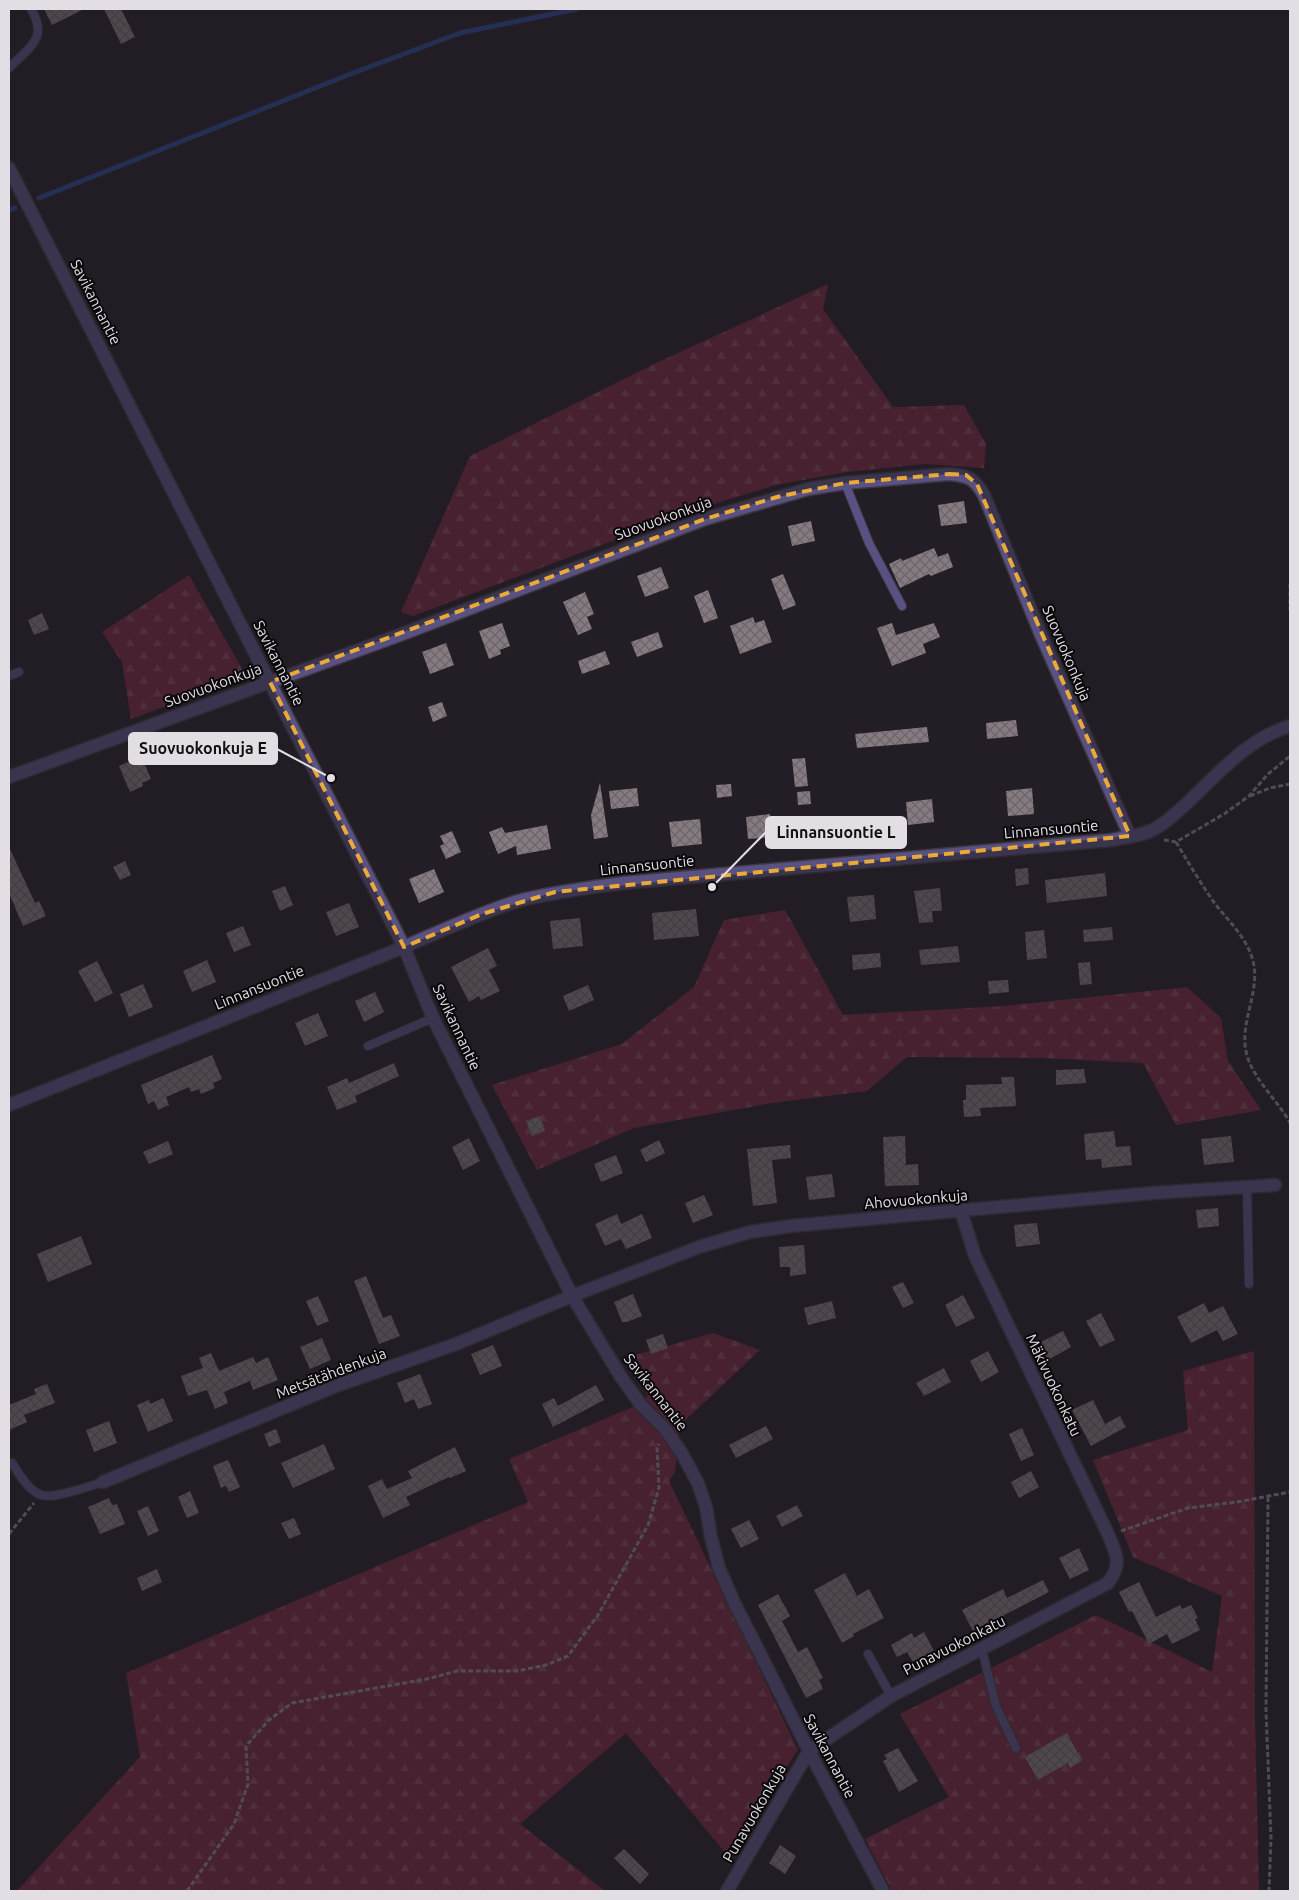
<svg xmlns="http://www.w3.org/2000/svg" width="1299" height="1900" viewBox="0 0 1299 1900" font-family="Ubuntu,sans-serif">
<defs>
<pattern id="forest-firs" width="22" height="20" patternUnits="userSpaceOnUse" patternTransform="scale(1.25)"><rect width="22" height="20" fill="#74273f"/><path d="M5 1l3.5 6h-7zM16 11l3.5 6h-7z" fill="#88465b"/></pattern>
<pattern id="building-cross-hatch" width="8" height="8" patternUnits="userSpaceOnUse" patternTransform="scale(1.25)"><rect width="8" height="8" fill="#867b82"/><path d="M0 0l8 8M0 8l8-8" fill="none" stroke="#6c6569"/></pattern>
</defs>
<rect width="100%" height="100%" fill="#231d25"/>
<!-- forest -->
<path fill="url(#forest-firs)" d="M828,284L823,309L893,407L964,405L986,444L984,468L926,464L847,472L776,485L700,508L413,616L401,612L470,456L654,364Z
M189,575L246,676L131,719L122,662L102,632Z
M785,910L843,1015L1004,1006L1187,987L1221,1018L1228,1061L1261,1110L1176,1125L1143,1063L1043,1058L907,1057L867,1091L772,1103L634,1128L537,1170L492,1085L622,1044L694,987L724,920Z
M713,1333L760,1350L680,1425L675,1472L669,1481L798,1750L727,1855L626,1733L520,1824L605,1891H17L140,1757L126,1673L528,1502L509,1459L633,1407L648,1396L625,1358Z
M1254,1351L1255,1719L1259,1891H892L865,1839L949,1797L900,1714L1096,1615L1212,1672L1222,1596L1133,1557L1093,1460L1188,1430L1183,1371Z"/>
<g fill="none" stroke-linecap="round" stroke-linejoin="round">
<!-- stream -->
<path stroke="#29448c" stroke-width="5" d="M39,198L353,73L460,33L577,9
M9,210L15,208"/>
</g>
<!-- building -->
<path fill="url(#building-cross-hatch)" d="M44,9H84L52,25Z
M104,9H121L135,37L121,44Z
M964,501L967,523L941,526L938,505Z
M811,521L815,541L792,546L788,526Z
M934,548L938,557L948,553L953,567L931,576L929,574L900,588L889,564L901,558L902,561Z
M661,567L669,588L645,597L637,576Z
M783,574L796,605L783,610L771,579Z
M708,590L718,618L704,623L694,596Z
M585,592L594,614L587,617L592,629L578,635L563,602Z
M42,613L49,629L34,635L28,620Z
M753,617L755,623L764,620L772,642L740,654L730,626Z
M502,623L510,646L500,650L501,654L489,659L479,631Z
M892,623L896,635L934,623L940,637L923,644L926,653L892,666L877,628Z
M658,632L663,647L637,657L631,642Z
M446,643L454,665L430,674L422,652Z
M605,651L610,664L582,674L578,661Z
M442,702L447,716L433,722L428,707Z
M1016,720L1018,736L987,739L986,723Z
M927,727L929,742L857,748L855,734Z
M201,735L210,757L189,765L180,744Z
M141,756L151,779L142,783L143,786L130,792L119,766Z
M805,758L808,786L795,787L792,759Z
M600,783L608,837L594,839L591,815Z
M731,784L732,796L717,798L716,785Z
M637,788L639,806L611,809L609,791Z
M1032,788L1034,814L1008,816L1006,791Z
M810,791L811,804L798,805L797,792Z
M932,799L934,822L908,825L906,802Z
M770,814L772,837L748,839L746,817Z
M700,819L702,844L672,847L669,822Z
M547,825L551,849L517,855L516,846L498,854L489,832L502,827L505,833Z
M452,831L461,852L446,859L440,846L444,844L440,836Z
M9,847L35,903L39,901L46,916L23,926L9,893Z
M125,861L131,875L120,880L113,867Z
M1028,868L1029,884L1016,886L1015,869Z
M434,869L444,892L419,903L409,879Z
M1105,873L1107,896L1047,903L1045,880Z
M285,886L293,905L280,911L272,891Z
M940,888L942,911H932L933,922L919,923L914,891Z
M874,895L876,919L850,922L847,897Z
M349,903L359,927L336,936L326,912Z
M696,909L699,936L654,940L652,913Z
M580,918L583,946L553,949L550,921Z
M243,926L251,945L234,952L226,933Z
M1112,927L1113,940L1084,942L1083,930Z
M1044,930L1047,958L1027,960L1025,932Z
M958,946L960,962L921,965L919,950Z
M488,948L497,966L489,970L500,991L481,1000L479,996L469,1002L451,967Z
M880,953L881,967L853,970L852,955Z
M207,960L216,982L192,992L183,971Z
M97,961L113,993L95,1002L78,971Z
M1090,962L1092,984L1080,985L1078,963Z
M1008,980L1009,992L989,994L988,981Z
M143,984L153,1007L129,1017L120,994Z
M588,985L594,1000L569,1011L563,996Z
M375,992L384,1012L364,1022L355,1001Z
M318,1013L328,1036L305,1046L295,1023Z
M212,1055L222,1079L213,1083L215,1088L201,1094L199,1089L191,1092L189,1087L166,1097L169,1105L158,1110L154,1101L148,1104L141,1085Z
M394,1063L399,1076L355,1096L357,1102L337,1110L327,1087L347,1078L349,1083Z
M1084,1069L1086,1083L1056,1085V1070Z
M1001,1077H1014L1016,1106L980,1108L981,1116L964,1117L963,1100H966V1085L1002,1084Z
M540,1116L545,1131L532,1136L526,1121Z
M1114,1131L1116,1147L1130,1146L1132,1165L1102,1168L1101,1159L1086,1160L1084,1134Z
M905,1136L906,1165L918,1164L919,1185L885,1186L883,1137Z
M1231,1136L1234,1162L1204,1165L1201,1139Z
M469,1138L480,1161L463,1170L452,1147Z
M659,1140L665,1153L646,1162L640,1150Z
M168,1141L173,1154L149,1164L143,1152Z
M790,1145L791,1158L772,1160L777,1203L753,1206L747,1149Z
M616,1155L623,1173L601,1182L594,1164Z
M832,1174L835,1197L809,1200L806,1177Z
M704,1195L713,1215L693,1223L685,1203Z
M1218,1208L1219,1226L1198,1228L1196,1210Z
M617,1214L621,1224L642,1214L652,1238L626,1249L621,1239L605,1246L595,1224Z
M1037,1223L1040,1244L1016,1247L1014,1225Z
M81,1236L92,1264L48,1282L37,1254Z
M804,1245L806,1274L790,1276V1267H780L779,1247Z
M366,1276L383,1318L391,1315L400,1336L379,1344L354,1281Z
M903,1282L914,1303L903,1308L892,1287Z
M633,1294L642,1316L627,1322H622L614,1302Z
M963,1295L975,1318L956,1327L945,1305Z
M318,1296L329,1321L317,1326L306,1301Z
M832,1301L836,1318L808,1325L804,1308Z
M1204,1303L1209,1313L1223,1306L1238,1334L1223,1341L1217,1330L1191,1343L1177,1317Z
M1101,1313L1115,1340L1100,1347L1086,1321Z
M1063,1331L1071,1347L1048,1360L1039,1343Z
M663,1334L668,1348L651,1354L646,1340Z
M322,1338L331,1360L310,1369L300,1347Z
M493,1345L502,1366L480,1375L471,1354Z
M988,1351L999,1372L981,1382L970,1361Z
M211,1353L219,1371L253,1357L256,1363L268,1357L278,1380L253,1390L250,1381L224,1392L228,1403L215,1409L207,1390L188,1396L181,1376L203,1368L199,1358Z
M944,1368L951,1382L924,1396L916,1383Z
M420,1374L432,1404L418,1409L414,1399L405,1403L397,1383Z
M47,1384L55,1403L24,1415L27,1422L9,1430V1405L36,1394L34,1389Z
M596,1385L604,1400L553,1427L542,1404L554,1398L558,1406Z
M163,1398L173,1421L148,1432L137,1405L149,1400L150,1404Z
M1093,1400L1105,1424L1120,1416L1126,1427L1091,1446L1072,1410Z
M109,1421L117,1443L94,1452L86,1430Z
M766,1426L773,1439L736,1458L729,1445Z
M1022,1428L1034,1455L1021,1461L1009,1434Z
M276,1429L281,1442L269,1447L264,1434Z
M324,1444L335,1469L293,1488L281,1463Z
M455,1447L466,1471L450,1478L449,1477L406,1497L410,1505L383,1518L368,1486L382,1479L387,1489L412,1478L408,1471Z
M228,1460L240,1487L229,1492L226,1486L221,1488L213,1466Z
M1031,1471L1039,1487L1019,1498L1011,1482Z
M190,1491L199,1513L187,1518L178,1497Z
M109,1498L112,1505L117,1504L125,1524L100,1534L88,1507Z
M797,1505L803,1516L782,1527L776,1516Z
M148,1506L159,1531L148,1536L137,1511Z
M294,1518L301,1534L289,1539L281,1523Z
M749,1520L759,1539L741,1548L731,1529Z
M1079,1548L1089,1570L1070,1579L1059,1558Z
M157,1569L162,1582L142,1591L137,1578Z
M845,1573L857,1596L869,1589L884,1618L853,1634L854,1636L842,1643L814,1590Z
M1043,1580L1049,1592L973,1631L962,1610L1003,1589L1007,1598Z
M1139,1582L1156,1617L1180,1605L1182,1609L1191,1605L1198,1618L1195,1619L1200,1630L1172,1644L1167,1634L1149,1644L1132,1611L1129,1612L1119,1592Z
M778,1594L790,1616L782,1621L798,1652L807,1647L823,1678L819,1680L823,1689L806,1698L758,1605Z
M924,1632L934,1651L913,1662L907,1652L897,1657L891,1645L912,1633L914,1638Z
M1067,1733L1082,1761L1070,1768L1068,1763L1038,1780L1025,1757Z
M898,1748L918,1781L899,1792L883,1761L887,1759L884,1755Z
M780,1845L796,1856L785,1874L769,1863Z
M624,1849L649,1874L640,1884L614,1858Z"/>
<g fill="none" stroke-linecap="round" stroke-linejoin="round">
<defs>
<path id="service" d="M9,68C29,47 49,39 31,9
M845,483L869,543L902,606
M9,676L19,672
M368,1046L433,1018
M1247,1187L1249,1284
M12,1463C19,1474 28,1490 41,1495C55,1499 89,1486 103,1482
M982,1650L996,1706L1016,1748
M868,1654L891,1696"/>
<path id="minor" d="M9,168L404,947L433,1018L572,1296L621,1377L641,1405L666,1430L681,1452L698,1483L706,1507L711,1537L719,1568L733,1600L809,1751L883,1891
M9,777L397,636L705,519L808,489L845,483L949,474C969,476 974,478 984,495L1041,635L1130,836
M9,1105L404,947
M103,1482L336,1386L456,1344L572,1296L699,1247L750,1232L791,1226L1153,1193L1275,1185
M727,1891L809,1751L891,1696L1108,1583C1122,1564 1117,1556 1109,1536L975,1256L961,1211"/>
<path id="tertiary" d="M404,947C441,931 479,913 518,901C552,892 587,888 623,883L1112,840C1126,837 1143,836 1156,828C1167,822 1177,812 1186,804C1217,775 1248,738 1290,726"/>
</defs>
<!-- service casing -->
<use href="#service" stroke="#3e3840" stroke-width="10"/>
<!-- minor casing -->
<use href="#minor" stroke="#3e3840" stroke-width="15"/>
<!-- tertiary casing -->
<use href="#tertiary" stroke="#3e3840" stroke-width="15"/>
<!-- path -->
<path stroke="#89848b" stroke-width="3" stroke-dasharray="5 2.5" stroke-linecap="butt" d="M1290,584V610
M1250,796L1270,788L1290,784
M1164,840L1176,842L1224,814L1249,796L1268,774L1290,756
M1176,842C1188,862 1200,882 1213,901C1227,920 1247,937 1253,961C1260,989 1243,1016 1245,1044C1247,1075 1277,1098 1290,1123
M1268,1497L1266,1710L1271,1838L1269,1891
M1121,1531L1188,1508L1237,1502L1290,1492
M9,1534L34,1503
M187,1891L234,1824L248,1784L246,1746L269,1720L292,1703L427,1679L457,1671H517L546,1665L568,1656L598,1615L648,1525L659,1488L657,1448L659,1444"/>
<!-- service -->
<use href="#service" stroke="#595084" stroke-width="8"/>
<!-- minor -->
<use href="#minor" stroke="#595084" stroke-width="12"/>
<!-- tertiary -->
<use href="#tertiary" stroke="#595084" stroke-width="12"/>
</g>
<!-- marked area -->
<path d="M0 0H1299V1900H0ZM949,474L966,475L977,484L1130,836L555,892L482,914L404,947L270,682L705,519L777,497L845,483Z" fill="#231d25" fill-opacity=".55" fill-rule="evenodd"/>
<path fill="none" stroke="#e9aa38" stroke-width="4" stroke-dasharray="10 6" stroke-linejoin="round" d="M949,474L966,475L977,484L1130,836L555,892L482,914L404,947L270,682L705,519L777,497L845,483Z"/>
<g text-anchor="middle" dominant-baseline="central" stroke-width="4" stroke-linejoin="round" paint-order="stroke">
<!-- street labels -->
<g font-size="15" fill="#e2dee4" stroke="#0b080c">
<text transform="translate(96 302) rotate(63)">Savikannantie</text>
<text transform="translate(663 518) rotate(-20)">Suovuokonkuja</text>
<text transform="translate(1067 653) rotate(67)">Suovuokonkuja</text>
<text transform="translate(279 663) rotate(63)">Savikannantie</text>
<text transform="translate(213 685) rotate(-20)">Suovuokonkuja</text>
<text transform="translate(1051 829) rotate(-5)">Linnansuontie</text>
<text transform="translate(647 865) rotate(-6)">Linnansuontie</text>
<text transform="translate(259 987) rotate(-22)">Linnansuontie</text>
<text transform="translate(457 1027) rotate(65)">Savikannantie</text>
<text transform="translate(916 1199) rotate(-5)">Ahovuokonkuja</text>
<text transform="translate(331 1373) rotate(-21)">Metsätähdenkuja</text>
<text transform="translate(1054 1385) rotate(65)">Mäkivuokonkatu</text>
<text transform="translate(656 1392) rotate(52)">Savikannantie</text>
<text transform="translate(954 1645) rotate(-27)">Punavuokonkatu</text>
<text transform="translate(830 1756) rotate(62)">Savikannantie</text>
<text transform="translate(754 1813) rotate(-60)">Punavuokonkuja</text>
</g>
</g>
<!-- callouts -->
<path fill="none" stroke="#e2dee4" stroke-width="2" d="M331 778L277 749M712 887L766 832"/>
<g fill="#e2dee4" stroke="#0b080c" stroke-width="2">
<circle cx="331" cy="778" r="5"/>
<circle cx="712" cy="887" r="5"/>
</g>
<g fill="#e2dee4" stroke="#e2dee4" stroke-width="2">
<rect x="129" y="733" width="148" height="31" rx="5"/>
<rect x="766" y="817" width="140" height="31" rx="5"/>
</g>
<g font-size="16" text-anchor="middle" font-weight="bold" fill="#111">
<text x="203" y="754">Suovuokonkuja E</text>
<text x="836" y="838">Linnansuontie L</text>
</g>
<!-- border -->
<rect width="1299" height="1900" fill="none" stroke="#e2dee4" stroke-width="20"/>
</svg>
